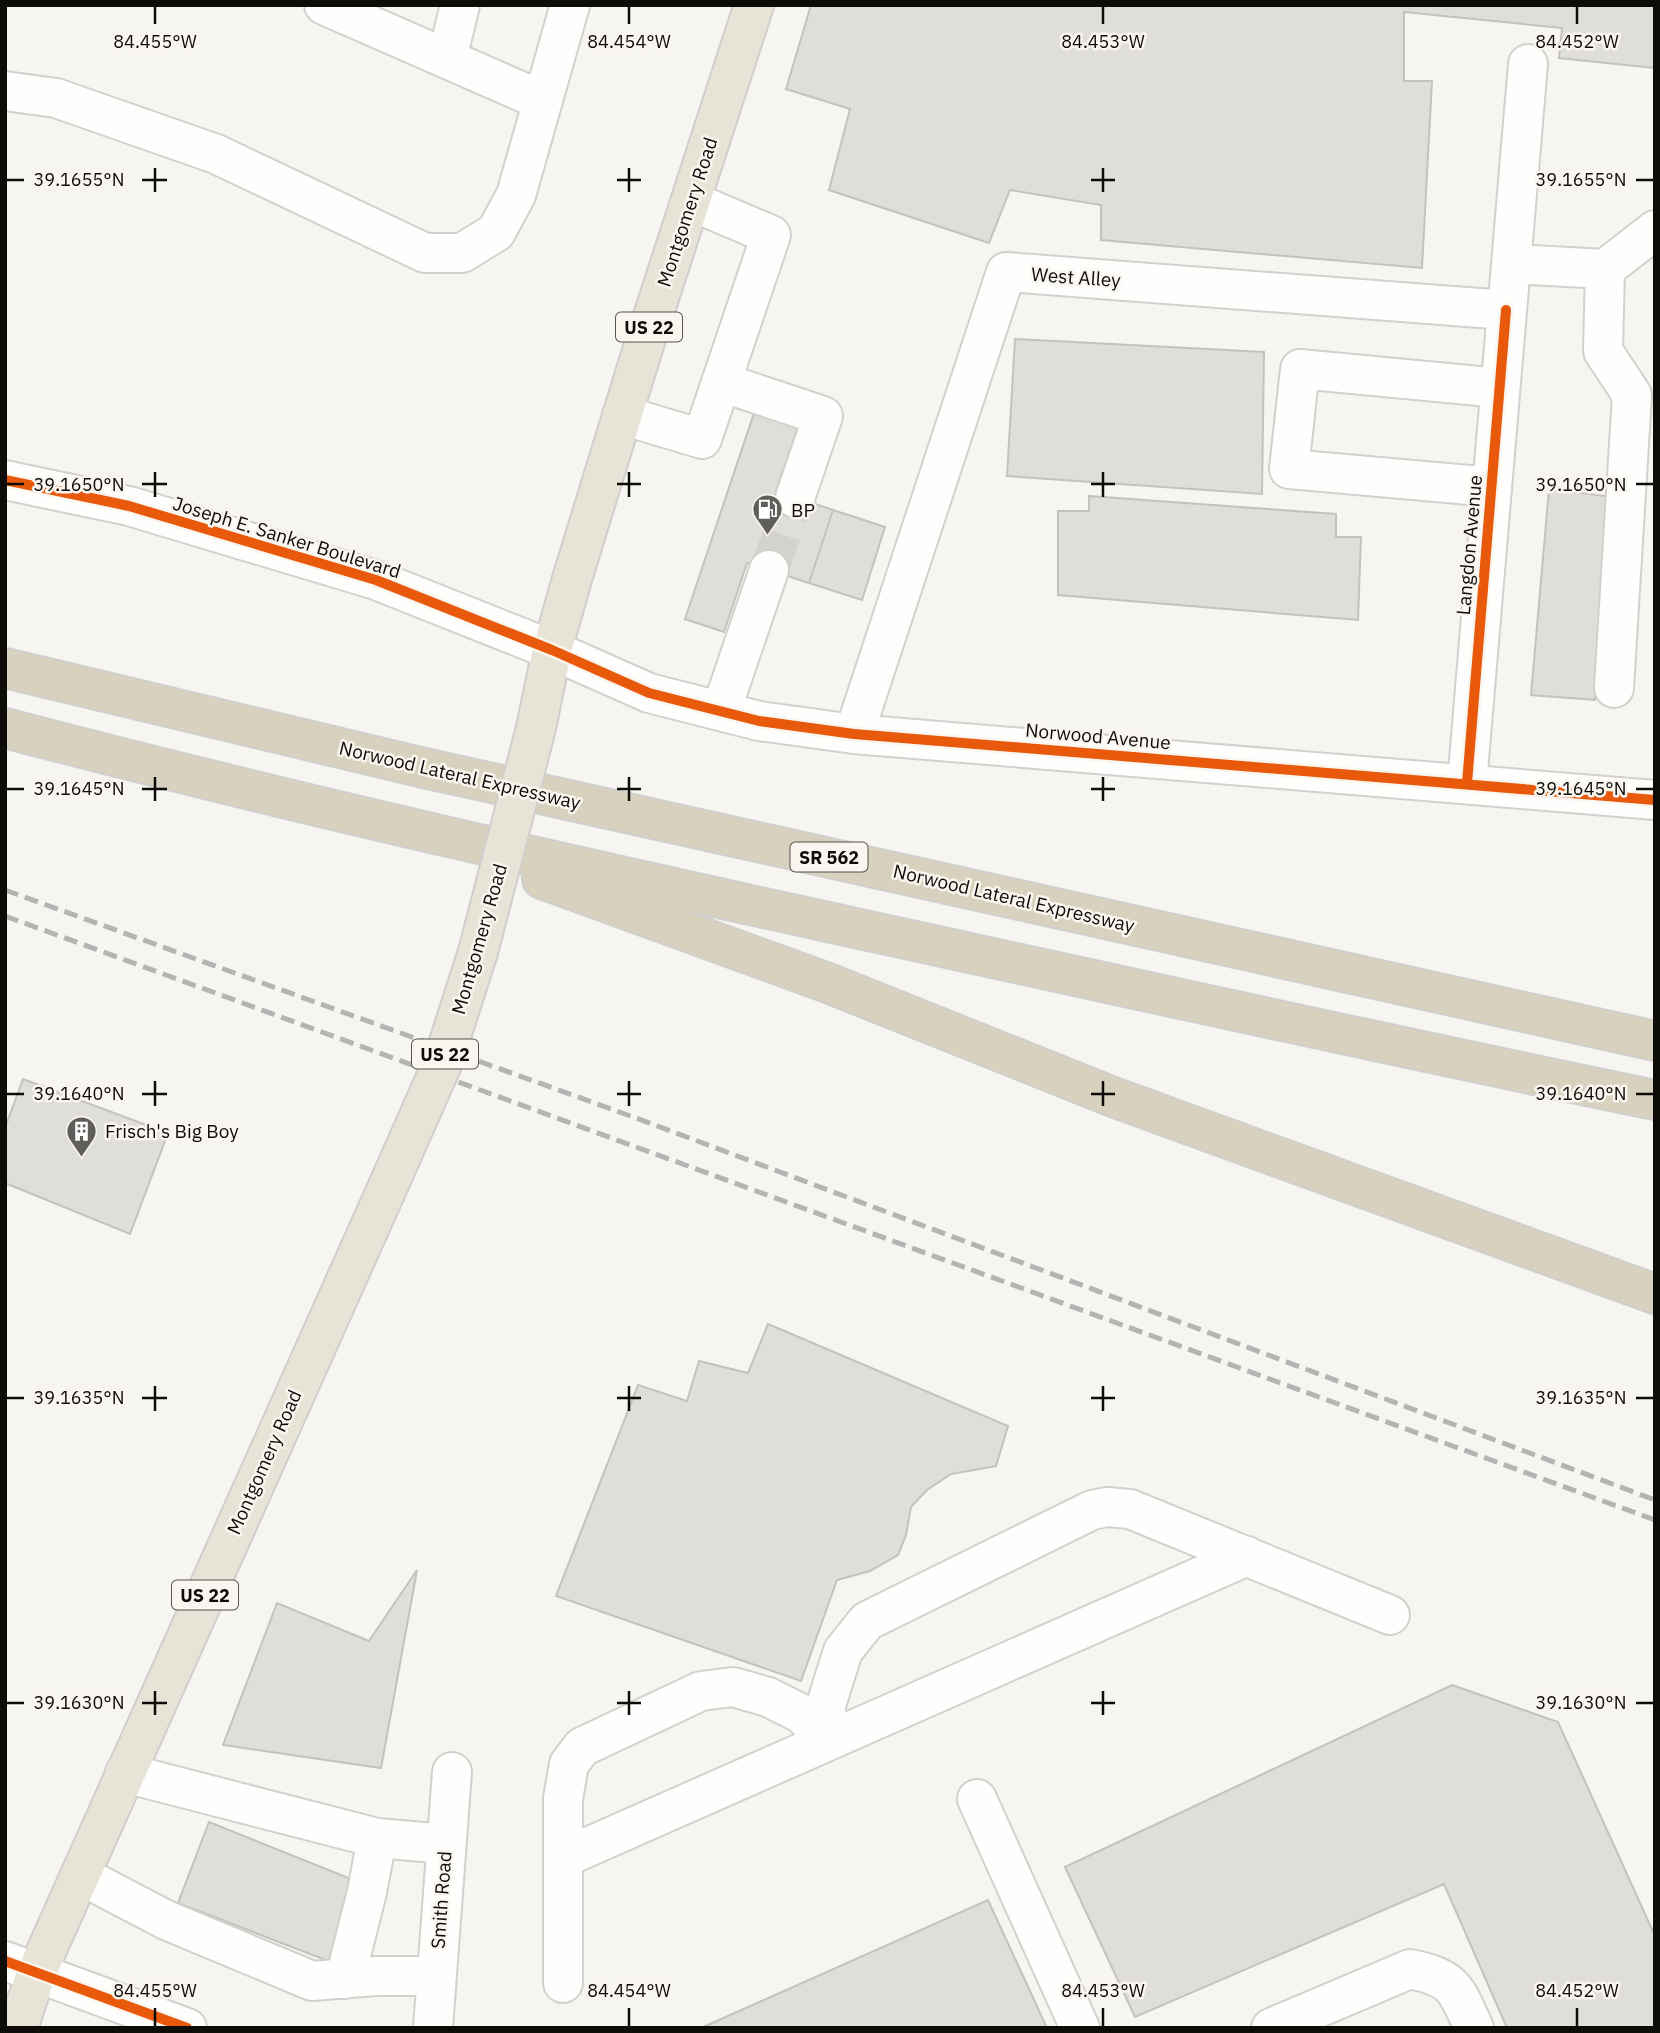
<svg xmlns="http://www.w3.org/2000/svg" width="1660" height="2033" viewBox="0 0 1660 2033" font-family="'IBM Plex Sans',sans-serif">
<rect width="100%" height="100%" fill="#f7f5f2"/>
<!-- building -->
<path fill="#dfdedb" stroke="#c4c2bf" stroke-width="2" d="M811,5H1655L1654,68L1559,58L1562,28L1404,12V81H1432L1422,268L1101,240V205L1010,190L989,243L829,190L850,109L786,89Z
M1015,339L1264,352L1262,494L1007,476Z
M754,413L798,427L776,491L833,510L809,583L747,563L724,632L685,619Z
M1549,489L1613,497L1595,700L1531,695Z
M1089,496L1336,514V537H1361L1358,620L1058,595V511H1089Z
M833,510L885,527L862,600L809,583Z
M23,1079L168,1133L130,1234L5,1183V1128Z
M768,1324L1008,1426L996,1466L951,1474L927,1490L911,1507L906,1535L898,1555L870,1571L837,1580L801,1681L556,1596L638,1385L687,1401L699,1361L748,1373Z
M417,1570L381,1768L223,1745L277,1603L369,1641Z
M1452,1685L1558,1722L1655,1936V2028H1507L1444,1884L1135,2017L1065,1867Z
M209,1822L361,1883L328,1961L178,1903Z
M988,1900L1047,2028H701Z"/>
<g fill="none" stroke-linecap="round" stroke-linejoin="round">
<!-- minor-tunnel -->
<path stroke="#d4d2cf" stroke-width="38" stroke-dasharray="38 19" stroke-linecap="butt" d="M769,570L795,498"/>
<defs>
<path id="minor" d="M324,5L543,101
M447,59L460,5
M5,91L56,98L216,154L425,253H462L496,232L516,195L570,5
M1512,264L1605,269
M721,382L823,416L795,498
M622,415L702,439L771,235L691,201
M5,480L129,506L376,580L552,650L649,693L759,721L854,734L1655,800
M1492,487L1289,469L1300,369L1500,388
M1614,688L1632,395L1603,351L1605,269L1655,230
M721,711L769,570
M854,734L1006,272L1506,310
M1467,783L1528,64
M125,1773L377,1838
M977,1799L1080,2028
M563,1858L1247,1556
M80,1875L166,1920L312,1981L376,1976H435
M5,1961L187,2028
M345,1979L367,1892L377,1838L446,1844
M563,1983V1799L569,1764L582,1747L701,1691L733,1687L768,1697L802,1714L827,1741L826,1705L843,1651L867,1621L1092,1510L1107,1507L1130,1509L1390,1615
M433,2028L452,1772
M1271,2028L1410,1969C1455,1978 1456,1989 1474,2028"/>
<path id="major" d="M536,728L552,650L572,579L647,335L754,5
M18,2028L36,1974L385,1193"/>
<path id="highway" d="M5,668L424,768L1655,1041
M5,728C310,808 616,876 924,943C1167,996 1411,1050 1655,1100
M542,879L828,983L1113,1097L1655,1294"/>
</defs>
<!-- minor casing -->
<use href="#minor" stroke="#d2d1ce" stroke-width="42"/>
<!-- major casing -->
<use href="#major" stroke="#d0cfce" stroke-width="42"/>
<!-- highway casing -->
<use href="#highway" stroke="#d0cfce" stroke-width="42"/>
<!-- minor -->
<use href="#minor" stroke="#fefefd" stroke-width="38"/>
<!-- major -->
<use href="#major" stroke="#e7e3d7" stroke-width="38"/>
<!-- highway -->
<use href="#highway" stroke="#d8d1bd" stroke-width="38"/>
<!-- rail -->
<path stroke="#b4b4b3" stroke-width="5" stroke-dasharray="14 7" stroke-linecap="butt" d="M5,890L636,1118L1655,1500
M5,916L1655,1520"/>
<defs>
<path id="major-bridge" d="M385,1193L442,1064L478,952L536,728"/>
</defs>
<!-- major-bridge casing -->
<use href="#major-bridge" stroke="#d0cfce" stroke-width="42" stroke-linecap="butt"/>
<!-- major-bridge -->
<use href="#major-bridge" stroke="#e7e3d7" stroke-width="38"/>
<defs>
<path id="cycleway" d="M5,480L129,506L376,580L552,650L649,693L759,721L854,734L1655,800
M1467,783L1506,310
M5,1961L187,2028"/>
</defs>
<!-- cycleway casing -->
<use href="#cycleway" stroke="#faf6ef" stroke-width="15"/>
<!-- cycleway -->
<use href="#cycleway" stroke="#e8590c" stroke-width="10"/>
</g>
<!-- ticks -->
<path fill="none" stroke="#0d0c09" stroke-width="2.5" d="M155,7V24M629,7V24M1103,7V24M1577,7V24M155,168V192M629,168V192M1103,168V192M7,180H24M142,180H167M617,180H641M1091,180H1115M1636,180H1653M155,472V497M629,472V497M1103,472V497M7,484H24M142,484H167M617,484H641M1091,484H1115M1636,484H1653M155,777V801M629,777V801M1103,777V801M7,789H24M142,789H167M617,789H641M1091,789H1115M1636,789H1653M155,1081V1106M629,1081V1106M1103,1081V1106M7,1094H24M142,1094H167M617,1094H641M1091,1094H1115M1636,1094H1653M155,1386V1411M629,1386V1411M1103,1386V1411M7,1398H24M142,1398H167M617,1398H641M1091,1398H1115M1636,1398H1653M155,1691V1715M629,1691V1715M1103,1691V1715M7,1703H24M142,1703H167M617,1703H641M1091,1703H1115M1636,1703H1653M155,2008V2026M629,2008V2026M1103,2008V2026M1577,2008V2026"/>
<!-- icons -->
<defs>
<symbol id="fuel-pin" viewBox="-11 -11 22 30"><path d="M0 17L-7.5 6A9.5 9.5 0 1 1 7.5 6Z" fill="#5f5e5b" stroke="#faf6ef"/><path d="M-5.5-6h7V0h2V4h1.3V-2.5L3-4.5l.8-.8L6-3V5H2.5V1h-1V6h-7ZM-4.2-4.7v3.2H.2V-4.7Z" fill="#fff"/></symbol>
<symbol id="building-pin" viewBox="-11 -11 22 30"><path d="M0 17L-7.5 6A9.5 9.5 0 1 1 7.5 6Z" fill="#5f5e5b" stroke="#faf6ef"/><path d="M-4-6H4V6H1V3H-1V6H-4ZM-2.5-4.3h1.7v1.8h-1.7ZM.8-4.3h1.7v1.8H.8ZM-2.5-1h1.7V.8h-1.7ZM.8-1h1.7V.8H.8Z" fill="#fff"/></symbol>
</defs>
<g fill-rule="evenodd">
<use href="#fuel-pin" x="750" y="492" width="35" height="47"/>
<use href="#building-pin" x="64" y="1114" width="35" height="47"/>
</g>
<g text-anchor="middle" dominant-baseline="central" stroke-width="5" stroke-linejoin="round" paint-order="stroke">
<!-- shield labels -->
<g fill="#faf6ef" stroke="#54524e" stroke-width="2">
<rect x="616" y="312.5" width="66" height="29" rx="5"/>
<rect x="790.5" y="842.5" width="77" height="29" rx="5"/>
<rect x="412" y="1039.5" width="66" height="29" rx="5"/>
<rect x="172" y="1580.5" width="66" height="29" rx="5"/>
</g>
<g font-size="18" font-weight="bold" fill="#0d0c09">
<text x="649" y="327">US 22</text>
<text x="829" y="857">SR 562</text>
<text x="445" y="1054">US 22</text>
<text x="205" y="1595">US 22</text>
</g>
<!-- street labels -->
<g font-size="19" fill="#0d0c09" stroke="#faf6ef">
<text transform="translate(687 212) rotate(-72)">Montgomery Road</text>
<text transform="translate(1076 277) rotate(4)">West Alley</text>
<text transform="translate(287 537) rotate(17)">Joseph E. Sanker Boulevard</text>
<text transform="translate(1469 545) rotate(-85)">Langdon Avenue</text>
<text transform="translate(1098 736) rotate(5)">Norwood Avenue</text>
<text transform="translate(460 775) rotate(13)">Norwood Lateral Expressway</text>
<text transform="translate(1014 898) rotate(13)">Norwood Lateral Expressway</text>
<text transform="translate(479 939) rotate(-74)">Montgomery Road</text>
<text transform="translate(264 1462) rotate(-66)">Montgomery Road</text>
<text transform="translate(441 1900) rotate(-86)">Smith Road</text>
</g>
<!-- poi labels -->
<g font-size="19" fill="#0d0c09" stroke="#faf6ef" text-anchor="start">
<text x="791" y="510">BP</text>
<text x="105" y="1131">Frisch's Big Boy</text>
</g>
</g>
<g font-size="18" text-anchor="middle" fill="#0d0c09" stroke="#faf6ef" stroke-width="5" stroke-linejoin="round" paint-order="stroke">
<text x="155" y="48">84.455°W</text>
<text x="629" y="48">84.454°W</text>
<text x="1103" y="48">84.453°W</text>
<text x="1577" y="48">84.452°W</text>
<text x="79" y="186">39.1655°N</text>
<text x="1581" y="186">39.1655°N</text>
<text x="79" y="491">39.1650°N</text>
<text x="1581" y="491">39.1650°N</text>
<text x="79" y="795">39.1645°N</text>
<text x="1581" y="795">39.1645°N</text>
<text x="79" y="1100">39.1640°N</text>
<text x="1581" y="1100">39.1640°N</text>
<text x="79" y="1404">39.1635°N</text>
<text x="1581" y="1404">39.1635°N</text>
<text x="79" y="1709">39.1630°N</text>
<text x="1581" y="1709">39.1630°N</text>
<text x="155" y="1997">84.455°W</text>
<text x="629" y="1997">84.454°W</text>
<text x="1103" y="1997">84.453°W</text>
<text x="1577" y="1997">84.452°W</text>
</g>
<!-- border -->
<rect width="1660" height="2033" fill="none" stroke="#0d0c09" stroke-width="14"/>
</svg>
